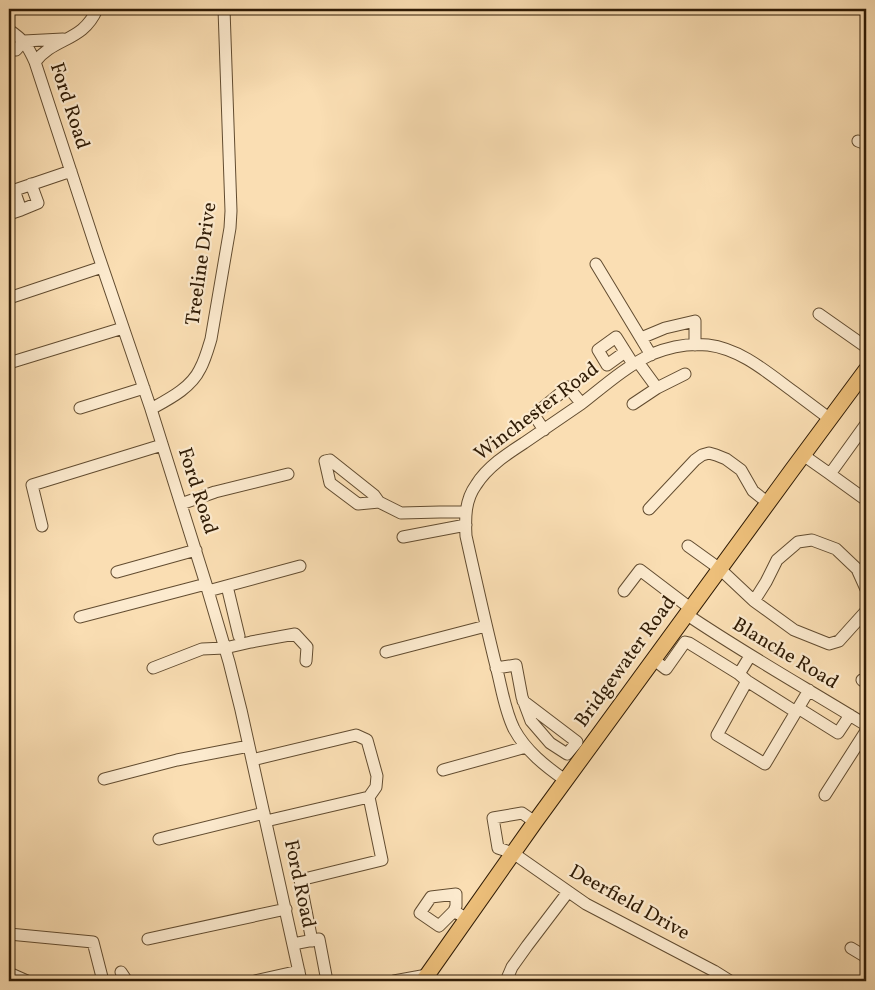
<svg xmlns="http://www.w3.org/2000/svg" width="875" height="990" viewBox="0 0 875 990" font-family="Vollkorn,serif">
<rect width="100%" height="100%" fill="#fadeb3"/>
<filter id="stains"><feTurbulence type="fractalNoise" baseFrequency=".004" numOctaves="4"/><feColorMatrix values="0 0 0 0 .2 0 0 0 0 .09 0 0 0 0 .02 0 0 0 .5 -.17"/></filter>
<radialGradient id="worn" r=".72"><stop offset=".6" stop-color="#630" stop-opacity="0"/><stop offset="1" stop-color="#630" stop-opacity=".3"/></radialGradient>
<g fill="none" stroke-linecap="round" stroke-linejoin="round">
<defs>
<path id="minor" d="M9,30C24,40 28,46 35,62L97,251L151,409L206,584L229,662L241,710L301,981
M9,47L16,50L24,41L63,39
M35,62C54,37 83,42 97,9
M858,141L866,144
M9,192L71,171
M21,210L38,203L31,184
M9,214L21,210L14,190
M596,264L651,355
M9,298L102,267
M819,314L866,347
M641,338L665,328L695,321V345
M625,352L607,365L598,350L616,337L633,364
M9,363L123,328
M657,388L685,374
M633,404L657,388L638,362
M80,408L144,388
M151,409C169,399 191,388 200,369C205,360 208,349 211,339L230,228L231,211L224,9
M544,430L534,415L568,387L581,403
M803,455L830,474L866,424
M830,474L866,500
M379,502L358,504L330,483L325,461L330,460L374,495L379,502L401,513L440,512H466
M181,504L215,492L288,474
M649,509L695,460L702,455L709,453L716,455L726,459L741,470L753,491L768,503
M42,526L32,485L162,445
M403,537L466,525
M688,546L720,569L754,601L766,582L777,560L798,542L812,540L836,549L857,569L866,589
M117,572L196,550
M227,586L239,636
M208,591L300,566
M624,591L640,570L690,608
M754,601L794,630L829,644L839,641L866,611
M686,614C745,654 806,688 866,725
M80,617L206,584
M386,652L486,626
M750,656L739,674L747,681L796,712
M653,659L666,669L685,642L689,643L739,674
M153,668L202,649L225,648L251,642L295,634L307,647L306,661
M496,668L516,665L522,697L531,721L550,743L567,754L577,742L523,701
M862,680L866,683
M747,681L717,735L765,764L809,690
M798,708L838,733L850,715
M252,760L356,735L367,740L377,776L376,787L369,797
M443,770L526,747
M104,779L177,760L249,746
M565,780C545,766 526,751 514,729C505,711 502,690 497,670C486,626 476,581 466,536C465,518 465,500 476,485C487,467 507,454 524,443C543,430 562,417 581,404C604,386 625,367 652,354C669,347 689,343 708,345C741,349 768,373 794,392C806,401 818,410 830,419
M825,795L866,731
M266,821L369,797L382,860L300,880L312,941
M535,822L522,813L493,818L498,848L513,853L586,904L714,971L730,981
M159,839L264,813
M454,911L456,906V894L431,897L420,913L439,926L454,911L467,919
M9,934L93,942L103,981
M148,939L286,909
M293,944L319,939L327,981
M851,948L866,957
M121,972L127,981
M9,973L27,981
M255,981L299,971
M394,981L427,975
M506,981L512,967L527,946L568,892"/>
<path id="major" d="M423,981L535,822L792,470L866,370"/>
</defs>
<!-- minor casing -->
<use href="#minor" stroke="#624c30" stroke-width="13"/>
<!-- major casing -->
<use href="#major" stroke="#2f1b05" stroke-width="17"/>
<!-- minor -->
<use href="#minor" stroke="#fceace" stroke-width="11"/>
<!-- major -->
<use href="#major" stroke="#edbf7a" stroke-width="15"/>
</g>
<g text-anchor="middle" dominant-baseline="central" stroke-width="4.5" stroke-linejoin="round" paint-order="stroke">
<!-- street labels -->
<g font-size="20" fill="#2f1b05" stroke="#fceace">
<text transform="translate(69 106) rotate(72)">Ford Road</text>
<text transform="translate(202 264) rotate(-82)">Treeline Drive</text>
<text transform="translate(537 412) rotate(-37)">Winchester Road</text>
<text transform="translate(197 491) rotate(72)">Ford Road</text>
<text transform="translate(785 654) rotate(31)">Blanche Road</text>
<text transform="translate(626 662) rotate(-54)">Bridgewater Road</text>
<text transform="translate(299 884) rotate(78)">Ford Road</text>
<text transform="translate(629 903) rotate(29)">Deerfield Drive</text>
</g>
</g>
<!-- margin -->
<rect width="875" height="990" fill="none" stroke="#fadeb3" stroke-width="30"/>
<rect x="10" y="10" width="855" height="970" fill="none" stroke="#2f1b05" stroke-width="2.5"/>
<rect x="15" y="15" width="845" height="960" fill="none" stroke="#2f1b05"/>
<rect width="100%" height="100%" filter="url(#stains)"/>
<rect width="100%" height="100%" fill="url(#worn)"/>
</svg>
